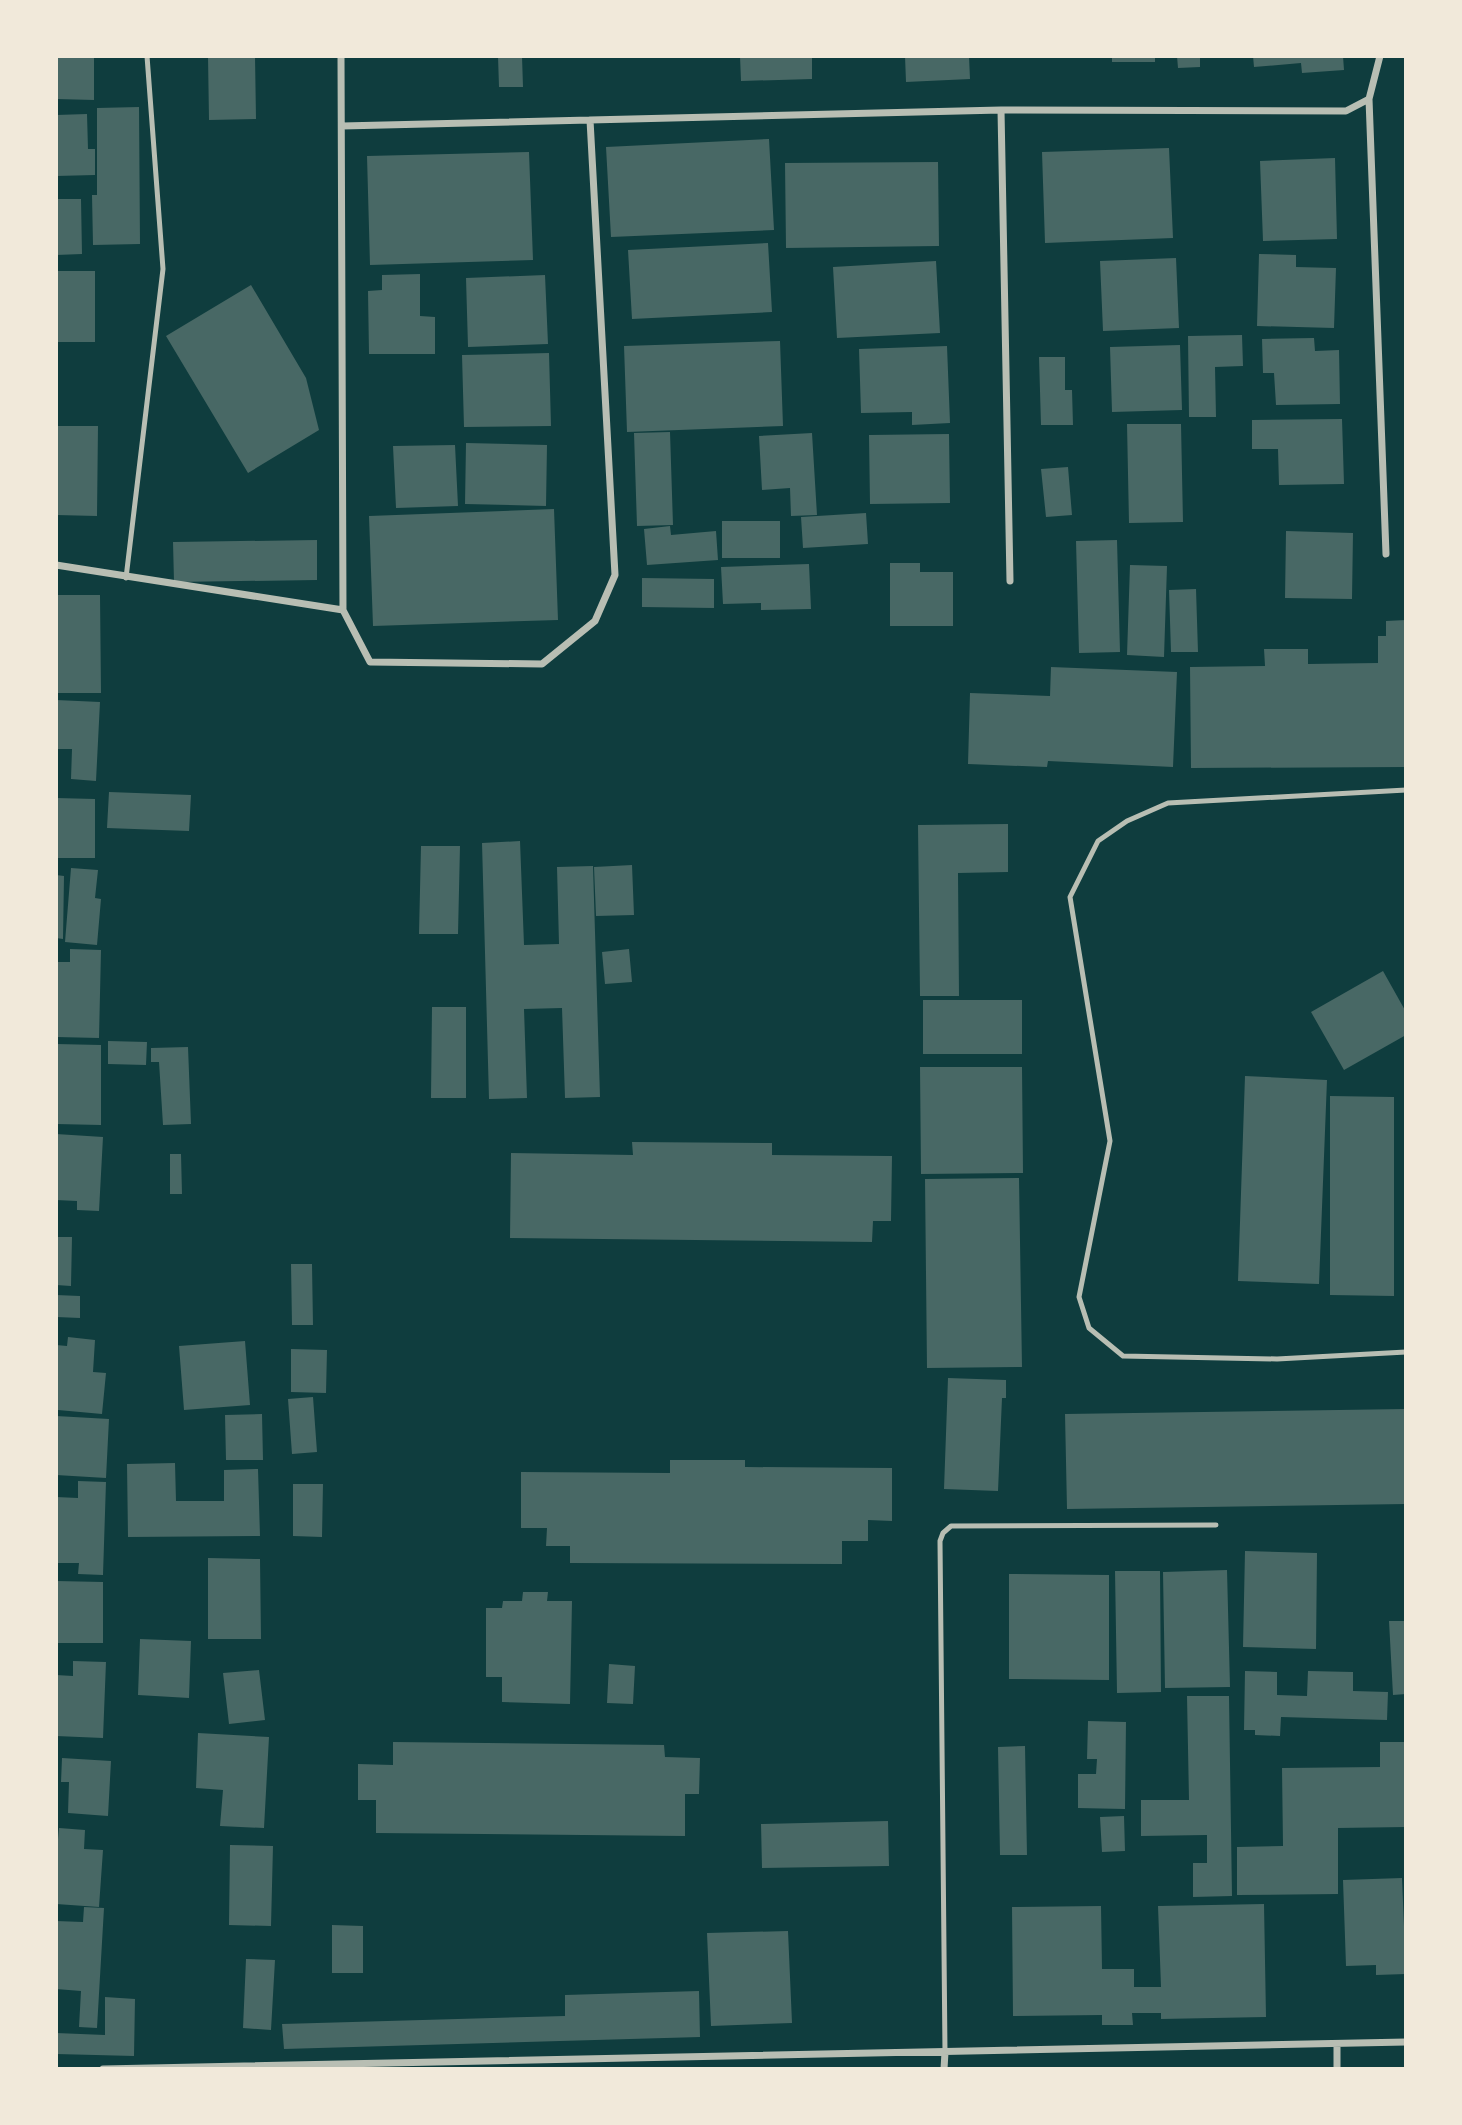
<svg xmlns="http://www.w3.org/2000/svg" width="1462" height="2125" viewBox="0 0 1462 2125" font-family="'Source Sans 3',sans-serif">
<rect width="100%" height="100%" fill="#0f3d3e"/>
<!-- building -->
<path fill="#486865" d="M56,56H94V100L56,99Z
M208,56H255L256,119L209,120Z
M498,56H522L523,87H499Z
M740,56H812V79L741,81Z
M905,56H969L970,79L906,82Z
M1112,56H1155V62H1112Z
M1177,56H1200V67L1178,68Z
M1253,56H1343L1344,70L1302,73L1301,63L1254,67Z
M139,107L140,244L93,245L92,195H97V108Z
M87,114L88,149H95V175L56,176V115Z
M769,139L774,230L611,237L606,147Z
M1169,148L1173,238L1045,243L1042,152Z
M529,152L533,260L370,265L367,156Z
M1335,158L1337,239L1263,241L1260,161Z
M938,162L939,246L786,248L785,163Z
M56,199H81L82,254L56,255Z
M768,243L772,312L632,319L628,250Z
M1259,254L1296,255V267L1336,268L1334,328L1257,326Z
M1176,258L1179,328L1103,331L1100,261Z
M936,261L940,333L837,338L833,267Z
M56,271H95V342H56Z
M420,274V316L435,317V354H369L368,291L382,290V275Z
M545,275L548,344L468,347L466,278Z
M251,285L306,378L319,430L248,473L166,336Z
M1242,335L1243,366L1215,367L1216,417H1189L1188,336Z
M1314,338L1315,351L1339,350L1340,404L1276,405L1274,373H1263L1262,339Z
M780,341L783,426L627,432L624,346Z
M1180,345L1182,410L1112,412L1110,347Z
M947,346L950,423L912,425V412L861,413L859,349Z
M549,353L551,426L464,427L462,355Z
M1039,357H1065V390H1072L1073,425H1041Z
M1342,419L1344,484L1279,485L1278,449H1252V420Z
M1127,424H1181L1183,522L1129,523Z
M56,426H98L97,516L56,515Z
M670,432L673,525L637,526L634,433Z
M812,433L817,515L791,516L790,488L762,490L759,436Z
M949,434L950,503L870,504L869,435Z
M466,443L547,445L546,506L465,504Z
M455,445L458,506L396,508L393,446Z
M1068,467L1072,515L1046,517L1041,469Z
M554,509L558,620L373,626L369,516Z
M866,513L868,544L803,548L801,517Z
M722,521H780V558H722Z
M670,526L671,535L716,531L718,560L647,565L644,529Z
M1286,531L1353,533L1352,599L1285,598Z
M317,540V580L174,582L173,542Z
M1117,540L1120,652L1079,653L1076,541Z
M890,563H920V572H953V626H890Z
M809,564L811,609L761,610V603L723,604L721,567Z
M1130,565L1167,566L1164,657L1127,655Z
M642,578L714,579V608L642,607Z
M1196,589L1198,652H1171L1169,590Z
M56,595H100L101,693H56Z
M1406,620V767L1191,768L1190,667L1265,666L1264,649H1308V664L1378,663V636H1386V621Z
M1051,667L1177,672L1173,767L1048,761L1047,767L968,764L970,693L1050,696Z
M56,700L100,702L96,781L71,779L72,749H56Z
M109,792L191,795L189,831L107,828Z
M56,798L95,799V858H56Z
M1008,824V872L958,873L959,996H920L918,825Z
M520,841L524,945L559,944L557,867L593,866L600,1097L565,1098L562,1008L524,1009L527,1098L489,1099L482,843Z
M421,846H460L458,934H419Z
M632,865L634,915L596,916L594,867Z
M71,868L98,870L95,898L101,899L97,945L65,942Z
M56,875L64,876L63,939L56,938Z
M70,949L101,950L99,1038L56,1037V962H70Z
M629,949L632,982L605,984L602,952Z
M1383,971L1406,1012V1035L1344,1070L1311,1012Z
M923,1000H1022V1054H923Z
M432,1007H466V1098H431Z
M108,1041L147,1042L146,1065L108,1064Z
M56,1044L101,1045V1125L56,1124Z
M188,1047L191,1124L163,1125L159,1062H151V1048Z
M920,1067H1022L1023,1173L921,1174Z
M1245,1076L1327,1080L1319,1284L1238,1281Z
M1330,1096L1394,1097V1296L1330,1295Z
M56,1134L103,1137L99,1211L77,1210V1201L56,1200Z
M632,1142L772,1143V1155L892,1156L891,1221H873L872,1242L510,1238L511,1153L633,1155Z
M170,1154H181L182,1194H170Z
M1019,1178L1022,1367L927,1368L925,1179Z
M56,1237H72L71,1286L56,1285Z
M291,1264H312L313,1325H292Z
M56,1295L80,1296V1318L56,1317Z
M68,1337L95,1340L93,1372L106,1373L102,1414L58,1410L56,1345L67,1346Z
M245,1341L250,1405L184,1410L179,1346Z
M291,1349L327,1350L326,1393L291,1392Z
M948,1378L1006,1380V1398H1002L998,1491L944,1489Z
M313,1397L317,1452L292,1454L288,1399Z
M1406,1409V1504L1067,1509L1065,1414Z
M262,1414L263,1460H226L225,1415Z
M56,1416L109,1419L106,1478L56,1475Z
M670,1460H745V1467L892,1468V1521L868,1520V1541H842V1564L570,1563V1546H546L547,1528H521V1472L670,1473Z
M175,1463L176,1501H224V1470L258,1469L260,1536L128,1537L127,1464Z
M78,1481L106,1482L103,1575L78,1574L79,1563H56V1497L78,1498Z
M293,1484H323L322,1537L293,1536Z
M1245,1551L1317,1553L1316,1649L1243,1647Z
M208,1558L260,1559L261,1639H208Z
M1227,1570L1230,1687L1165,1688L1163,1572Z
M1115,1571H1160L1161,1692L1117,1693Z
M1009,1574L1109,1575V1680L1009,1679Z
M56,1581L103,1582V1643H56Z
M523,1592H548L547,1601H572L570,1704L502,1702V1677H486V1608H502L503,1601H522Z
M1389,1621H1406V1694L1393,1695Z
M140,1639L191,1641L189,1698L138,1695Z
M73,1661L106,1662L103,1738L56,1736V1675L73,1676Z
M609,1664L635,1666L633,1704L607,1703Z
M259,1670L265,1720L229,1724L223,1673Z
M1245,1671L1277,1672V1695L1307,1696L1308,1671L1353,1672V1691L1388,1692L1387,1720L1281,1717L1280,1736L1255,1735V1730H1244Z
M1187,1696H1229L1232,1896L1193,1897V1863H1207V1835L1141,1836V1800H1189Z
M1088,1721L1126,1722L1125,1809L1078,1808V1774H1096L1097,1759H1087Z
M198,1733L269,1737L264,1828L220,1826L223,1790L196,1788Z
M393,1742L664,1745L665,1757L700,1758L699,1794H685V1836L376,1833V1800H358V1764L393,1765Z
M1380,1742H1406V1827L1338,1828V1894L1237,1895V1847L1283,1846L1282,1768L1380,1767Z
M1025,1746L1027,1855H1000L998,1747Z
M62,1758L111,1761L108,1816L68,1813L69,1782H61Z
M1124,1816L1125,1851L1102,1852L1100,1817Z
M888,1821L889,1866L762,1868L761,1824Z
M59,1828L85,1830L84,1849L103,1850L99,1907L56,1904V1839H58Z
M230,1845L273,1846L271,1926L229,1925Z
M1402,1878L1406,1974L1376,1975V1965L1346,1966L1343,1880Z
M1264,1904L1266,2017L1161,2019V2013H1132L1133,2025H1102V2015L1013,2016L1012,1907L1101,1906L1102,1969H1134V1987H1161L1158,1906Z
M84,1907L104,1908L97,2028L79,2027L81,1991L56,1989V1921L83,1922Z
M332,1925L363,1926V1973H332Z
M788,1931L792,2023L711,2026L707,1933Z
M246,1959L275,1960L271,2030L243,2028Z
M699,1991L700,2037L284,2049L282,2024L565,2016V1995Z
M105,1997L135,1999L134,2056L56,2054V2033L105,2035Z"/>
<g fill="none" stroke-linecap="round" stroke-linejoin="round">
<!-- service -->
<path stroke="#b8beb3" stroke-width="5" d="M126,578L163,269L147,56
M1406,790L1168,803L1127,821L1098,841L1070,897L1110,1141L1079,1297L1089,1328L1123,1356L1277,1359L1406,1352
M945,2052L940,1541L943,1533L951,1526L1216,1525"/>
<!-- minor -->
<path stroke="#b8beb3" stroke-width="7" d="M341,56L343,610L370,662L542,664L595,621L615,575L590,120
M1369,99L1386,554
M1001,110L1010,581
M342,126L1001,110L1346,111L1369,99L1380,56
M56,565L343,610
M103,2069L1406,2042
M944,2069L945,2052
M1337,2069V2045"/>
</g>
<!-- border -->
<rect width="1462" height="2125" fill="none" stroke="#f1e9da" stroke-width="116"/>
</svg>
